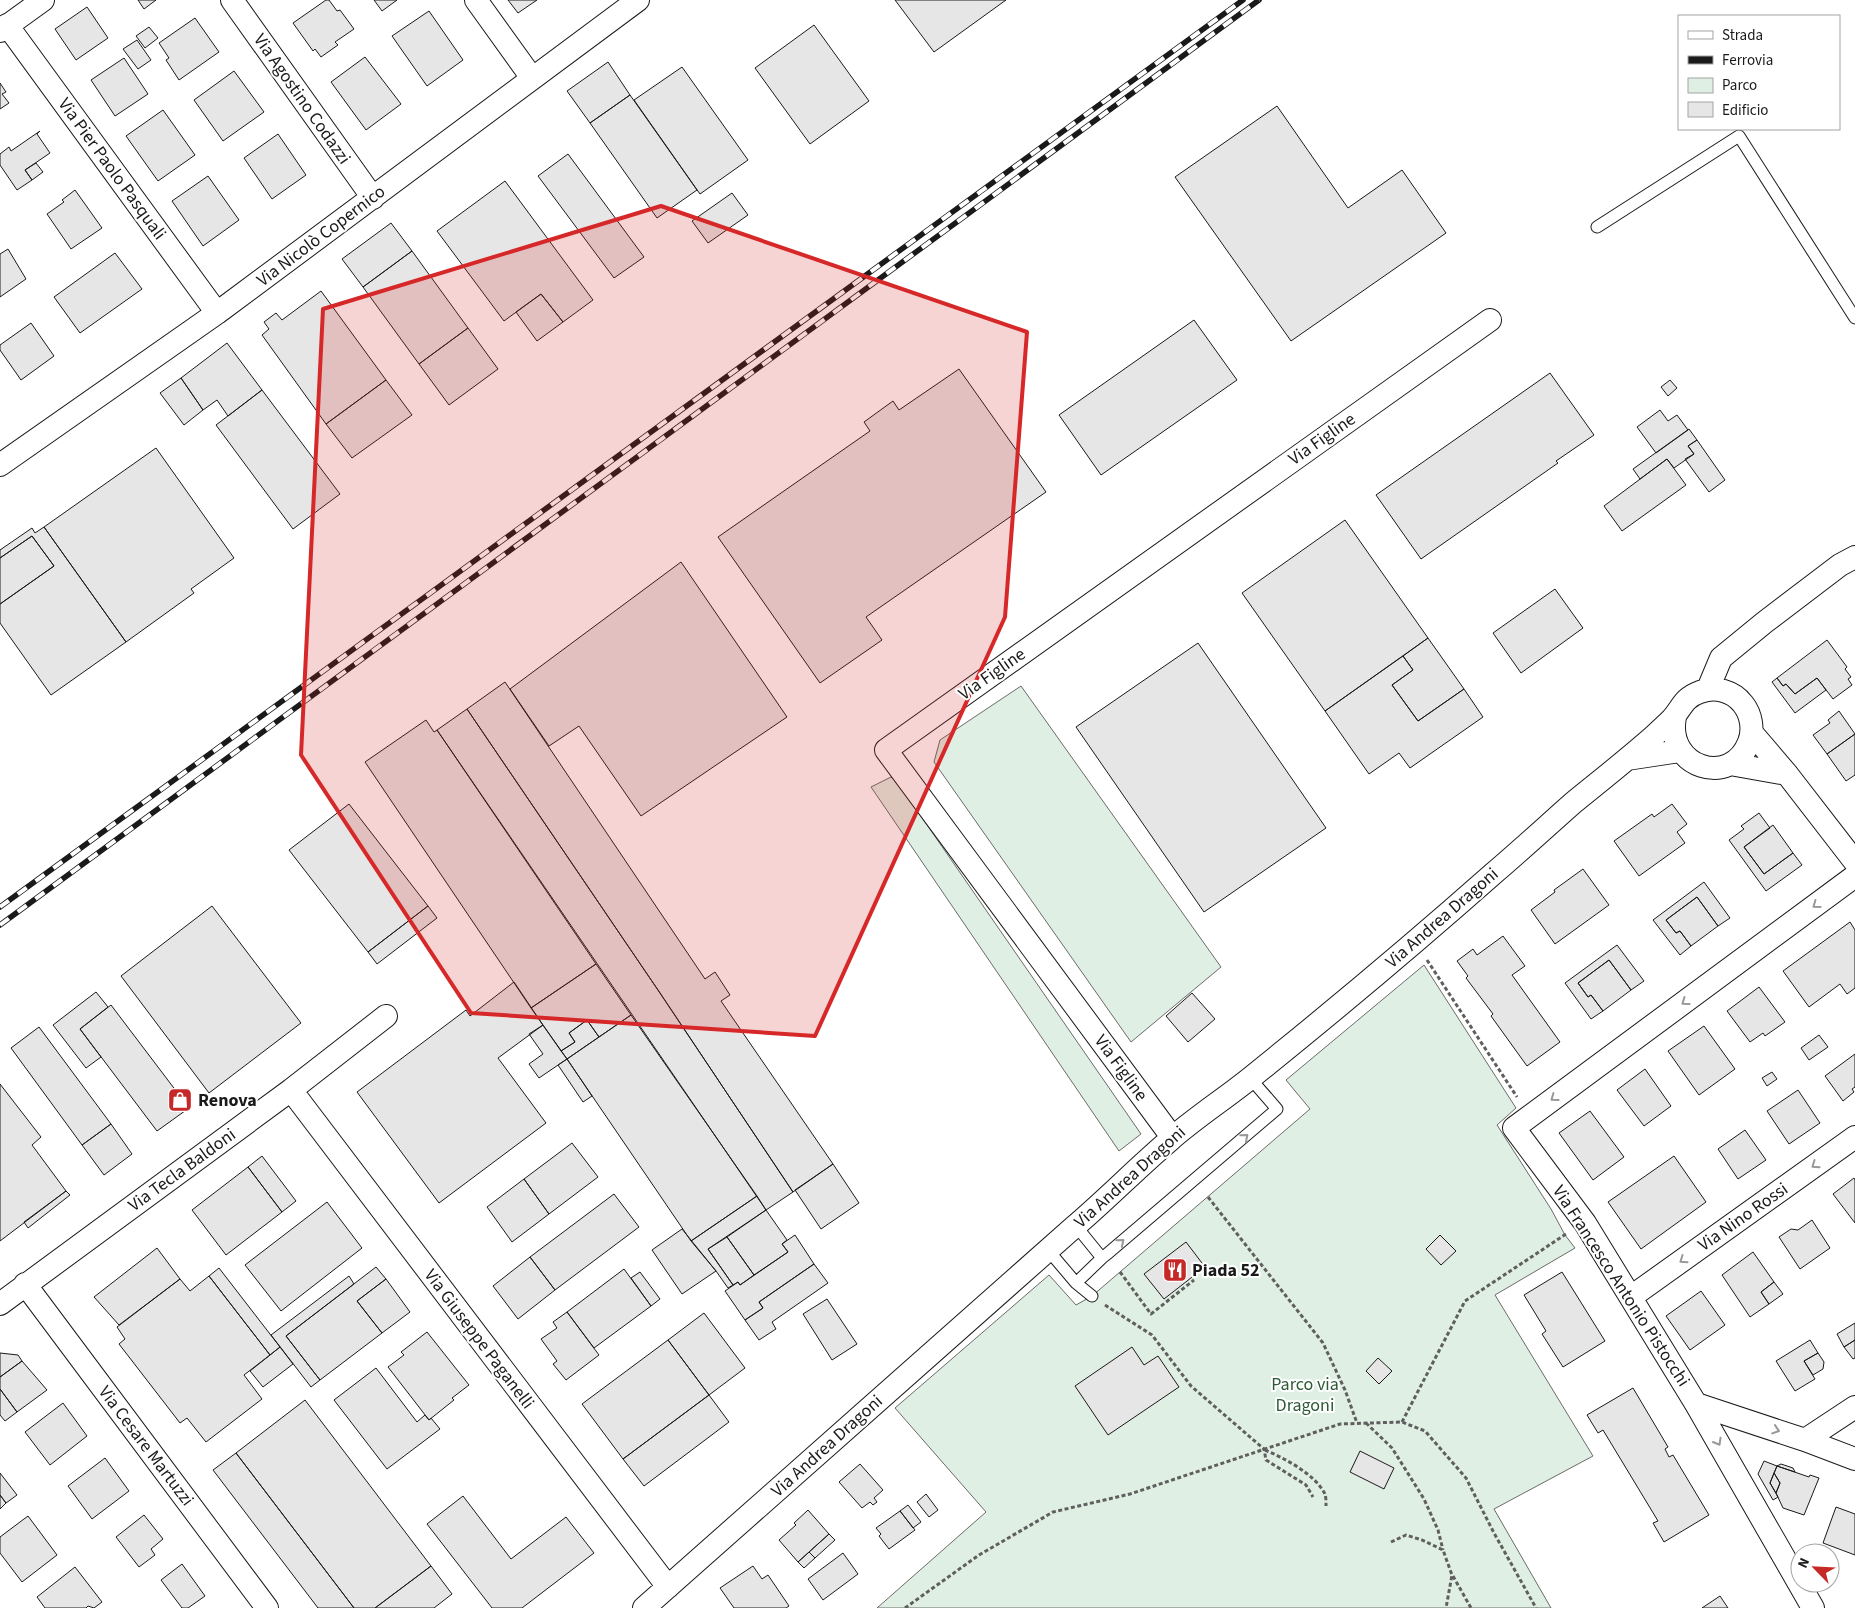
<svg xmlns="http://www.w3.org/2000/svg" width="1855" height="1608" viewBox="0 0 1855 1608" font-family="'Source Sans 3',sans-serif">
<rect width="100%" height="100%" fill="#fff"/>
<!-- green -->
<path fill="#e0efe3" stroke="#6a6a6a" d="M1021,686L1221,967L1131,1042L934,762L940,740Z
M891,777L898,783L1141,1134L1119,1151L871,787Z
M1424,965L1516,1108L1497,1125L1551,1209L1565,1235L1575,1248L1495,1295L1593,1456L1494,1509L1551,1608H877L986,1512L895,1408L1049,1275L1076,1305L1092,1296L1310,1109L1286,1080Z"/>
<!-- building -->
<path fill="#e6e6e6" stroke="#1a1a1a" d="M138,0H156L144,9Z
M326,0H329L337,11L340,10L354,29L335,42L338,45L321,57L315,49L313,51L293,23Z
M374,0H397L382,11Z
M508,0H537L518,13Z
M895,0H1006L934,52Z
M87,7L108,38L76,60L55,29Z
M429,11L463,60L427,86L392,36Z
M195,18L219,52L179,80L166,60L169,58L159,43Z
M814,25L869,101L810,144L755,68Z
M149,27L158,38L145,48L136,36Z
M137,40L151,60L138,69L123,49Z
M365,57L401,104L366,130L331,82Z
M124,58L148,94L115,116L91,80Z
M608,62L630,95L590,123L567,91Z
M682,67L748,160L700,194L634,100Z
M234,71L264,112L223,141L194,100Z
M0,83L6,92L2,94L9,103L0,109Z
M630,95L697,190L657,218L590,123Z
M1277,106L1348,208L1402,170L1446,233L1291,341L1175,177Z
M163,110L195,155L158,181L126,136Z
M40,131L37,134L50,153L25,170L32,180L17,190L0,165V154L9,147L11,151Z
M278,134L306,175L272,199L244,158Z
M568,154L644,257L614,278L538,176Z
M36,163L43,172L32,180L25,170Z
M208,176L239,220L203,246L172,201Z
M505,181L593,300L563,322L541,294L504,321L437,231Z
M75,190L102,228L71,249L47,214L64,202L62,200Z
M732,193L748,215L708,243L692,221Z
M391,223L412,251L363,287L342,259Z
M8,249L26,279L0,297V254Z
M412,251L468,328L419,364L363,287Z
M115,253L142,289L80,333L54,297Z
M321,291L386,380L326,424L262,335L269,329L264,322L276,313L282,320Z
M541,294L563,322L537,341L516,312Z
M1194,320L1237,380L1101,475L1059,415Z
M31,323L54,356L21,380L0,350V345Z
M468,328L498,369L449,405L419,364Z
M227,343L262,390L228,416L217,400L203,410L181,378Z
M959,369L1046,492L866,617L882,640L820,683L718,537L870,431L864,422L893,401L899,410Z
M1550,373L1594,435L1556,461L1558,463L1421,559L1376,495Z
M181,378L203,410L184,425L160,393Z
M386,380L412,415L352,458L326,424Z
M1670,380L1677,388L1668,396L1661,387Z
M262,390L340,494L293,529L216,425Z
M1660,410L1668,421L1677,415L1688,430L1656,453L1637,427Z
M1689,429L1697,440L1688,446L1694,454L1674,468L1667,459L1640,479L1633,469Z
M1697,440L1725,480L1709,492L1685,459L1694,454L1688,446Z
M156,448L234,558L191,589L194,593L126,642L44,527Z
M1667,459L1686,485L1622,531L1604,506Z
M1345,520L1428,638L1325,711L1242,593Z
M44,527L126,642L51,695L0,623V604L54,566L32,536L0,558V550L32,528L35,533Z
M32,536L54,566L0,604V558Z
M681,562L787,717L641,816L579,726L549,746L510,689Z
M1555,589L1583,628L1521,673L1493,633Z
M1428,638L1464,689L1418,721L1392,685L1413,670L1403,656Z
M1827,640L1847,667L1845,669L1851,677L1848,679L1852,685L1833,699L1817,678L1795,694L1786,684L1783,686L1777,678Z
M1198,643L1326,828L1204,912L1076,727Z
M1403,656L1413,670L1392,685L1418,721L1464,689L1483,717L1410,768L1399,753L1369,774L1325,711Z
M1777,678L1783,686L1786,684L1795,694L1817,678L1826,690L1795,713L1772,682Z
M505,682L705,979L715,972L730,995L721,1001L833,1164L793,1192L660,993L467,709Z
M467,709L660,993L793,1192L766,1210L437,730Z
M1839,711L1855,734L1827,754L1813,735L1830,723L1828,720Z
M426,720L434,732L437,730L596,964L531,1008L365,762Z
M1855,734V775L1846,781L1827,754Z
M349,804L428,906L368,952L289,850Z
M1672,804L1687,824L1677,832L1685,843L1639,876L1614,841L1652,814L1654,817Z
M1759,813L1770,828L1744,847L1764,874L1793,853L1802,865L1766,891L1729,840L1744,829L1741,826Z
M1773,825L1793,853L1764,874L1744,847Z
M1583,869L1609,905L1555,944L1531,910L1555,892L1554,890Z
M1704,882L1730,918L1718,926L1697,897L1666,920L1676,933L1680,931L1691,946L1680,955L1653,920Z
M1697,897L1718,926L1691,946L1680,931L1676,933L1666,920Z
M212,906L301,1023L209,1093L121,976Z
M428,906L437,918L377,964L368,952Z
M1850,922L1855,930V988L1847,994L1840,984L1809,1007L1783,971Z
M1503,936L1525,966L1512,975L1560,1042L1527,1066L1491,1016L1493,1014L1466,978L1468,976L1457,961L1473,949L1477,955Z
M1617,945L1644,981L1631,990L1609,960L1578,983L1588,997L1591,995L1603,1011L1591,1019L1565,983Z
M1609,960L1631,990L1603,1011L1591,995L1588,997L1578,983Z
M596,964L631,1015L599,1037L587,1020L569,1033L575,1042L561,1051L531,1008Z
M514,982L543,1025L498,1058L546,1123L439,1203L357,1092L466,1010L470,1016Z
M1759,987L1785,1022L1765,1036L1763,1033L1750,1042L1727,1011Z
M96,992L108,1007L80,1029L101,1057L86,1068L53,1025Z
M1192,993L1215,1019L1188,1042L1166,1016Z
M111,1005L189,1108L157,1131L80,1029Z
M631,1015L757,1196L691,1241L567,1059Z
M587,1020L599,1037L567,1059L561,1051L575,1042L569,1033Z
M543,1025L567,1059L539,1078L529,1064L543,1054L529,1034Z
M1704,1026L1735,1069L1699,1095L1668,1051Z
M39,1027L111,1124L82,1145L11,1048Z
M1819,1035L1828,1047L1809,1060L1801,1048Z
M1855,1054V1087L1852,1089L1854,1092L1843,1101L1825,1076Z
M567,1059L592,1096L583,1102L558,1065Z
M1645,1069L1671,1106L1644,1126L1617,1090Z
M1772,1072L1777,1079L1767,1086L1762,1078Z
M0,1084L41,1137L32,1145L66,1191L0,1241Z
M1798,1090L1820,1123L1789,1144L1767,1111Z
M1590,1111L1624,1157L1593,1180L1559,1133Z
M111,1124L132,1154L104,1175L82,1145Z
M1745,1130L1766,1160L1738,1179L1718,1149Z
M572,1143L598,1177L549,1214L524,1179Z
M262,1156L296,1201L282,1212L248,1167Z
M1674,1156L1706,1202L1641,1249L1608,1202Z
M833,1164L859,1203L821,1229L795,1190Z
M248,1167L282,1212L226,1255L192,1210Z
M1854,1178L1855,1180V1223L1833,1194Z
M524,1179L549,1214L512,1242L487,1207Z
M66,1191L70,1195L28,1228L24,1222Z
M614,1194L639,1227L555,1290L530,1257Z
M757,1196L766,1210L708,1249L733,1285L728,1288L716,1271L691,1241Z
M327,1202L362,1248L281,1311L245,1265Z
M766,1210L787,1240L782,1244L788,1252L754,1275L727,1237Z
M1812,1220L1830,1248L1800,1269L1779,1237L1791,1229L1798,1230Z
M682,1229L716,1271L682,1294L652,1250Z
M795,1235L814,1264L759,1302L763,1308L745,1320L725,1291L738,1282L740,1285L788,1252L782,1244Z
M1440,1235L1456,1251L1441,1265L1426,1249Z
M727,1237L754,1275L740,1285L738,1282L733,1285L708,1249Z
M1186,1242L1205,1267L1164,1299L1144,1274Z
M157,1248L180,1279L119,1325L94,1297Z
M1753,1252L1774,1282L1761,1292L1769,1304L1750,1317L1722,1275Z
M530,1257L555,1290L518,1319L493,1286Z
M814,1264L828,1283L772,1322L776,1329L759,1340L745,1320L763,1308L759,1302Z
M376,1267L386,1279L357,1301L382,1333L320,1380L286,1336Z
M219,1268L280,1347L270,1355L209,1276Z
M624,1269L651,1306L594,1348L567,1312Z
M640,1272L660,1299L651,1306L631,1278Z
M1562,1272L1605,1341L1563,1367L1542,1334L1546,1331L1524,1295Z
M209,1276L270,1355L244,1375L262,1399L206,1442L187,1418L180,1423L119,1344L125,1339L117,1327L180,1279L190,1291Z
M349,1276L354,1284L286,1336L320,1380L311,1387L271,1335Z
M386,1279L410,1312L382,1333L357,1301Z
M1774,1282L1783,1294L1769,1304L1761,1292Z
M1701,1291L1725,1325L1690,1350L1666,1316Z
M827,1299L857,1344L832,1360L803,1314Z
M567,1312L599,1355L566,1380L553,1364L557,1361L541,1339L557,1328L553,1322Z
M704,1313L745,1368L709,1395L668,1340Z
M1855,1323V1340L1844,1347L1837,1334Z
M427,1332L469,1385L452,1398L454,1400L429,1420L388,1367L404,1355L401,1352Z
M668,1340L709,1395L623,1459L582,1404Z
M1810,1340L1818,1353L1804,1361L1815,1379L1795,1391L1776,1361Z
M1855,1340V1358L1853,1359L1844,1347Z
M280,1347L293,1364L263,1387L250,1371Z
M1132,1347L1144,1365L1158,1356L1179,1387L1108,1435L1075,1386Z
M0,1353L18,1355L22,1361L0,1377Z
M1818,1353L1824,1362L1823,1369L1813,1375L1804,1361Z
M1378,1358L1392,1371L1379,1384L1366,1371Z
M22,1361L47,1390L17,1412L0,1389V1377Z
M376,1368L417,1422L425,1415L429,1420L431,1418L440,1429L387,1469L334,1400Z
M1633,1388L1668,1447L1665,1449L1669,1457L1673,1455L1709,1515L1664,1542L1653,1523L1658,1521L1603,1430L1598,1433L1587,1415Z
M0,1389L17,1412L5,1421L0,1415Z
M709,1395L729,1422L644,1486L623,1459Z
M305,1400L431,1566L375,1608H354L236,1453Z
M63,1403L87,1436L50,1465L25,1432Z
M1360,1451L1394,1468L1384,1489L1350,1472Z
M236,1453L354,1608H318L213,1470Z
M105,1458L129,1491L92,1519L68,1486Z
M1764,1461L1777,1466L1770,1483L1778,1497L1773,1500L1758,1474Z
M860,1464L883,1490L874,1498L877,1502L873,1505L870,1502L862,1508L839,1482Z
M1781,1464L1793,1468L1795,1472L1777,1466Z
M1777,1466L1809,1477L1810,1475L1819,1478L1804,1515L1783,1508L1776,1493L1780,1483L1774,1473Z
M0,1473L17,1495L6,1503L0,1495Z
M1774,1473L1780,1483L1776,1493L1770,1483Z
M926,1494L938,1510L929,1517L917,1502Z
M0,1495L6,1503L0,1509Z
M463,1496L511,1559L566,1517L594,1553L522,1608H492L427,1524Z
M908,1505L921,1522L913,1528L900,1511Z
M1836,1507L1855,1514V1555L1823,1543Z
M808,1510L829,1534L798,1562L779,1540L796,1525L794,1523Z
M900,1511L915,1530L889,1549L879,1536L881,1534L876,1528Z
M144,1515L163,1539L151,1549L155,1555L139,1567L116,1537Z
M28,1516L57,1555L22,1582L0,1553V1537Z
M829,1534L835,1540L815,1558L809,1552Z
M809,1552L815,1558L804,1568L798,1562Z
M843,1553L858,1574L823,1600L808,1579Z
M182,1564L205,1596L188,1608H182L161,1580Z
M431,1566L452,1594L434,1608H375Z
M753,1566L762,1579L768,1575L789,1606L786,1608H734L720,1588Z
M75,1567L102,1602L94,1608L88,1606L86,1608H45L37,1597Z
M1720,1596L1728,1608H1702Z"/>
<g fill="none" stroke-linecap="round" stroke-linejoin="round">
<defs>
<path id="service" d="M1597,227L1739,136L1855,318
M1076,1226L1102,1258L1107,1254L1277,1109L1250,1078
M1048,1250L1076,1283L1092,1296
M1076,1283L1102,1258"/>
<path id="minor" d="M232,0L373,198
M476,0L532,78
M7,25L217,313
M0,31L43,0
M0,465L217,313L638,0
M1708,689L1721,658L1765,622L1840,565L1855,557
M1752,733L1787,774L1855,862
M1627,759L1680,751
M1730,764L1787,774
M291,1090L668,1587
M1172,1137L886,750L1490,320
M25,1284L267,1608
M1631,1297L1855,1137
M0,1304L291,1090L386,1016
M1696,1404L1805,1440L1855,1459
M1805,1440L1855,1407
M644,1608C788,1482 930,1353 1074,1227C1107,1199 1137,1168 1170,1140C1196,1117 1226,1098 1253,1076C1335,1010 1416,942 1494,873C1521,850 1547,826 1573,803C1600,781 1628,759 1654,736C1660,730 1666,725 1672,719C1682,708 1683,698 1700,692C1715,686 1733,691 1743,704C1751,714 1754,729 1749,742C1731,789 1665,767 1675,717
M1813,1608L1696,1404L1585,1223L1514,1128L1855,876"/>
</defs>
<!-- service casing -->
<use href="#service" stroke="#1a1a1a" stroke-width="13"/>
<!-- minor casing -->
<use href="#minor" stroke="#1a1a1a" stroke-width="24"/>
<!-- path -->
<path stroke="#5f5f5f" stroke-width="3" stroke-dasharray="4 2.5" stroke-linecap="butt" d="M1427,960L1517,1097
M1208,1197L1323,1343L1345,1390L1357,1423
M1120,1272L1151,1314L1194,1280
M1105,1305L1152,1335L1191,1386L1264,1449L1266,1460L1306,1485L1313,1497
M1402,1422L1465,1301L1566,1234
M1366,1423L1392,1448L1424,1499L1438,1530L1443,1550
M1265,1450C1284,1458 1315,1474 1325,1494C1326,1497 1326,1502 1326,1506
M1391,1542L1406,1535L1422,1540L1443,1550L1452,1575L1446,1608
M1453,1576L1471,1608
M905,1608L979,1555L1053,1512L1130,1494L1340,1424L1402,1422L1425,1431L1466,1478L1494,1533L1536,1608"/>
<!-- service -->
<use href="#service" stroke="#fff" stroke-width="11"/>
<!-- minor -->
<use href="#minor" stroke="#fff" stroke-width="22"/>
<defs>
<path id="rail" d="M0,907L1243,0
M0,925L1259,0"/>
</defs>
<!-- rail casing -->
<use href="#rail" stroke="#1a1a1a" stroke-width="5.5"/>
<!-- rail -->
<use href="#rail" stroke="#fff" stroke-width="4" stroke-dasharray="11" stroke-linecap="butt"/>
</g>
<!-- one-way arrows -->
<defs><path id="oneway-chevron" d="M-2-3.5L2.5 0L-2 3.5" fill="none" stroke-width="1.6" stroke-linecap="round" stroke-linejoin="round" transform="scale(1.25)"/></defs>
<g stroke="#989898">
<use href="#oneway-chevron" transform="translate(1816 905) rotate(144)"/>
<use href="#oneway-chevron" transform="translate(1685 1002) rotate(144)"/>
<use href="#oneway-chevron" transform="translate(1554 1098) rotate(144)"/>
<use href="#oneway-chevron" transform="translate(1245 1137) rotate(-40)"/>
<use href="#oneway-chevron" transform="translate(1815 1165) rotate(145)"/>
<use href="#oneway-chevron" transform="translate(1121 1242) rotate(-40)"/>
<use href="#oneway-chevron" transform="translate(1683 1260) rotate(145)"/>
<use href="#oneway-chevron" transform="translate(1776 1430) rotate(18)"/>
<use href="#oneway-chevron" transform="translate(1718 1442) rotate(60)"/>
</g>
<!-- marked area -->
<path fill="#d62828" fill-opacity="0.2" stroke="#d62828" stroke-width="4" stroke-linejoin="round" d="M661,206L1027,332L1005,617L815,1036L471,1013L301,755L323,309Z"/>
<!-- icons -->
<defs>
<symbol id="shop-square" viewBox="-11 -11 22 22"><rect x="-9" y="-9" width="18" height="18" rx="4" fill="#c62828" stroke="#fff"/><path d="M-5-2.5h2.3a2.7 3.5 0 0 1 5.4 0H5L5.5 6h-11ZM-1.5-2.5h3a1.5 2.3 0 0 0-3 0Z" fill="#fff"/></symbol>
<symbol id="restaurant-square" viewBox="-11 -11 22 22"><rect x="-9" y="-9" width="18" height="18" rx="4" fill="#c62828" stroke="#fff"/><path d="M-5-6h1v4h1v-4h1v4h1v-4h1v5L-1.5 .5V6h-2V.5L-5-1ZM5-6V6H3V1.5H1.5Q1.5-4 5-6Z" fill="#fff"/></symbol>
</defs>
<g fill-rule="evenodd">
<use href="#shop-square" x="166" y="1086" width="28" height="28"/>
<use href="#restaurant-square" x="1161" y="1256" width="28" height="28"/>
</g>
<g text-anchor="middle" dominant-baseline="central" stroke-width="4" stroke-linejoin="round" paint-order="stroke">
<!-- street labels -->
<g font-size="18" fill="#1a1a1a" stroke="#fff">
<text transform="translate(302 99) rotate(55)">Via Agostino Codazzi</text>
<text transform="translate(112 169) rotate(54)">Via Pier Paolo Pasquali</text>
<text transform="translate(321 236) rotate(-37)">Via Nicolò Copernico</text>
<text transform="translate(1322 439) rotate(-35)">Via Figline</text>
<text transform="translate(992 674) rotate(-35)">Via Figline</text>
<text transform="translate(1442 918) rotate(-41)">Via Andrea Dragoni</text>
<text transform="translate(1121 1068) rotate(54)">Via Figline</text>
<text transform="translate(182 1170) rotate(-36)">Via Tecla Baldoni</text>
<text transform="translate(1130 1177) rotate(-42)">Via Andrea Dragoni</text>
<text transform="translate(1743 1217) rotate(-35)">Via Nino Rossi</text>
<text transform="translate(1621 1286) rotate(57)">Via Francesco Antonio Pistocchi</text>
<text transform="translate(479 1339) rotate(53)">Via Giuseppe Paganelli</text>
<text transform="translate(146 1446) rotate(53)">Via Cesare Martuzzi</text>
<text transform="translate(827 1446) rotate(-42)">Via Andrea Dragoni</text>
</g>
<!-- poi labels -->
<g font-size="18" font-weight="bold" fill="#1a1a1a" stroke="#fff" text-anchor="start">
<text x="198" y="1100">Renova</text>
<text x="1192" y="1270">Piada 52</text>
</g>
<!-- park labels -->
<g font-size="18" fill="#2b5a34" stroke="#fff">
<text x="1305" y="1384">Parco via<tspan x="1305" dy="21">Dragoni</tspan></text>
</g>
</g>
<!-- legend -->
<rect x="1678" y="15" width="162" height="115" fill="#ffffff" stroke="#a3a3a3"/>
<rect x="1688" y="31" width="25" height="8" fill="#ffffff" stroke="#a3a3a3"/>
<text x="1722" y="40" font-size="15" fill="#1a1a1a">Strada</text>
<rect x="1688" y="56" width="25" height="8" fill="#1a1a1a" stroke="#a3a3a3"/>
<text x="1722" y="65" font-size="15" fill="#1a1a1a">Ferrovia</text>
<rect x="1688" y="78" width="25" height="15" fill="#e0efe3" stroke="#a3a3a3"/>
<text x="1722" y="90" font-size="15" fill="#1a1a1a">Parco</text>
<rect x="1688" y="102" width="25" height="15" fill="#e6e6e6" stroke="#a3a3a3"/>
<text x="1722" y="115" font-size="15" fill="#1a1a1a">Edificio</text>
<!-- north arrow -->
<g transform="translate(1815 1568) rotate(294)"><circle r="24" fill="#ffffff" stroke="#a3a3a3"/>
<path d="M0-4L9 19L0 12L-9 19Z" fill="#c62828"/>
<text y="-8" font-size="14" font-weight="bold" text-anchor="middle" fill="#1a1a1a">N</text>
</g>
</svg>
